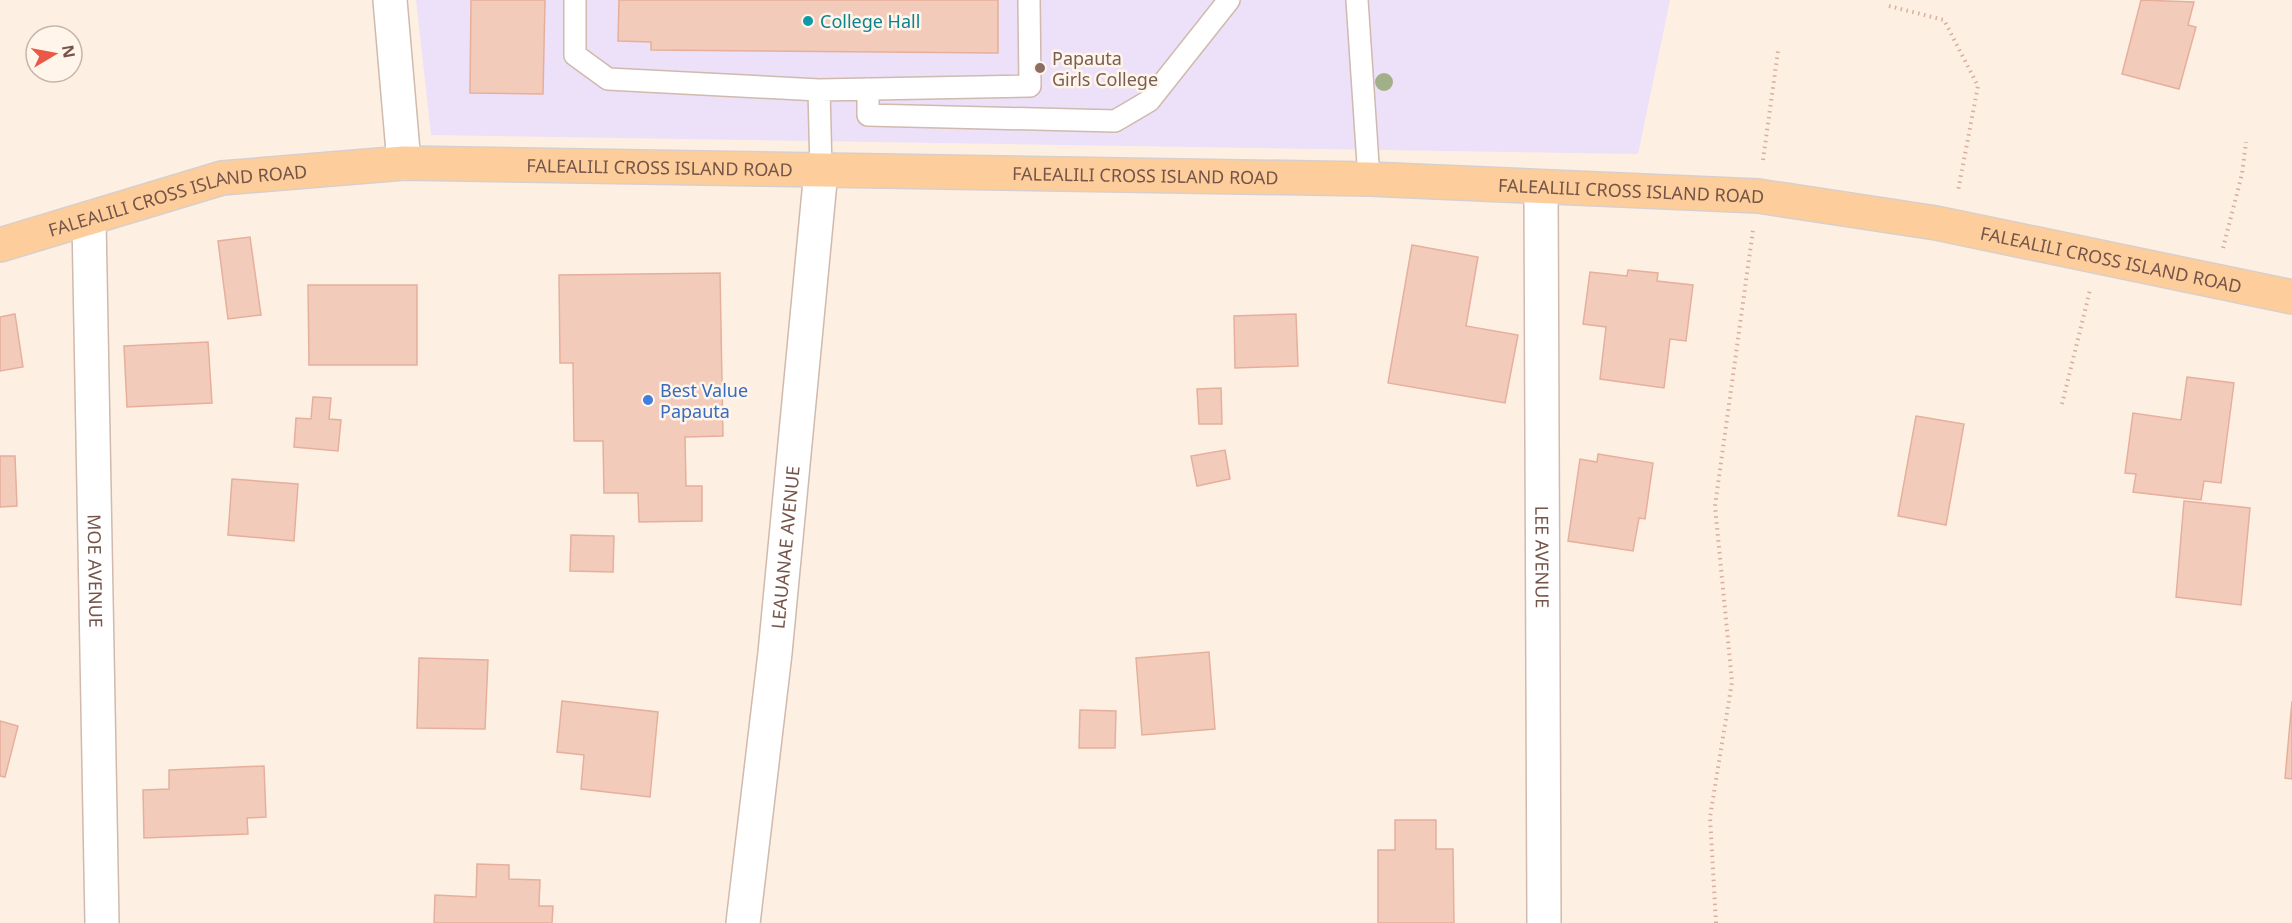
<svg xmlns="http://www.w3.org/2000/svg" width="2292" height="923" viewBox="0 0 2292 923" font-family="'Noto Sans',sans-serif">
<rect width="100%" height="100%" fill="#fdf0e3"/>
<!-- education -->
<path fill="#ede0f9" d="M416,0H1670L1638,154L431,135Z"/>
<!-- building -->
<path fill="#f3cbba" stroke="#e6af9b" stroke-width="1.5" d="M471,0H545L543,94L470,93Z
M619,0H998V53L651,50V42L618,41Z
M2141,0L2194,2L2188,25L2196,27L2179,89L2122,74Z
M250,237L261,315L228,319L218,241Z
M1412,245L1478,257L1466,326L1518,335L1505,403L1388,383Z
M1628,270L1658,273L1657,281L1693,285L1686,341L1670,339L1664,388L1600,379L1606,327L1583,324L1590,272L1627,276Z
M720,273L723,436L685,437L686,486H702V521L639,522L638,493H604L603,441H574L573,363H560L559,275Z
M308,285H417V365H309Z
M15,314L23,367L0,371V317Z
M1296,314L1298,366L1235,368L1234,316Z
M208,342L212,403L127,407L124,346Z
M2187,377L2234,383L2221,483L2204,481L2201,500L2133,492L2136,474L2125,473L2133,413L2181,420Z
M1221,388L1222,424H1199L1197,389Z
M313,397L331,398L329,419L341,420L338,451L294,447L296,418L311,419Z
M1916,416L1964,424L1946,525L1898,516Z
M1225,450L1230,479L1197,486L1191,456Z
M1598,454L1653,463L1645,519L1639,518L1633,551L1568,541L1580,459L1597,462Z
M0,456H15L17,506L0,507Z
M232,479L298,484L294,541L228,535Z
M2184,501L2250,508L2241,605L2176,597Z
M571,535L614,536L613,572L570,571Z
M1209,652L1215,729L1142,735L1136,658Z
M419,658L488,660L485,729L417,728Z
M562,701L658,712L650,797L581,789L584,755L557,752Z
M2292,701V779L2285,778Z
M1080,710L1116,711L1115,748H1079Z
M0,721L18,726L5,777L0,776Z
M264,766L266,817L247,818L248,834L144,838L143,790L169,789V770Z
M1395,820H1436V849H1453L1454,923H1378V850H1395Z
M477,864L509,865V879L540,880L539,906H553L552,923H434L435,895L476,897Z"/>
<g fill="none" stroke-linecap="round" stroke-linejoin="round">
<defs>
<path id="lane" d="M575,0V55L608,79L819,90L821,171
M1357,0L1369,179
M868,89V115L1115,121L1149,101L1229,0
M819,90L1030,86L1029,0"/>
<g id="street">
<path d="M390,0L404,163"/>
<path id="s1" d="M1541,189L1544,923"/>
<path id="s2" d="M89,220L102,923"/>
<path id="s3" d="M743,923L775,653L821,171"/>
</g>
<g id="primary">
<path id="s4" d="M0,245L222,178L404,163L1369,179L1758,196L1936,223L2292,297"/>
</g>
</defs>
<!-- lane casing -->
<use href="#lane" stroke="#d0b9ad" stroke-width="24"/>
<!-- street casing -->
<use href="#street" stroke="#d0b9ad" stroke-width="36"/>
<!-- primary casing -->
<use href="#primary" stroke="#d8cfcc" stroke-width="36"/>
<!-- path -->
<path stroke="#d8ae9e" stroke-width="4" stroke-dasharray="1.5 4.5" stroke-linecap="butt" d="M1889,6L1944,20L1978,86L1958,191
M1763,160L1778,51
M2223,248L2242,174L2246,142
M2062,404L2090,290
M1716,923L1710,817L1732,682L1715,506L1753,230"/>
<!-- lane -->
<use href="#lane" stroke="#fff" stroke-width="21"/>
<!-- street -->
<use href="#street" stroke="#fff" stroke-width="33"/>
<!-- primary -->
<use href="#primary" stroke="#fdce9b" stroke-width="33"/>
</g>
<!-- trees -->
<circle fill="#a2b08a" cx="1384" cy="82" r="9"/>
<!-- markers -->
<circle fill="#0f9aa8" stroke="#fff5ea" stroke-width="2" cx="808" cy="21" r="6"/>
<circle fill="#8d6e63" stroke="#fff5ea" stroke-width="2" cx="1040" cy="68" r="6"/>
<circle fill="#3f7fe0" stroke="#fff5ea" stroke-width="2" cx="648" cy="400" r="6"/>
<g text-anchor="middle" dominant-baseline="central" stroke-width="5" stroke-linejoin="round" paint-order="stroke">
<!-- culture labels -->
<g font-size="18" fill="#0d838f" stroke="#fff5ea" text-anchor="start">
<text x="820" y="21">College Hall</text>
</g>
<!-- education labels -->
<g font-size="18" fill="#785e54" stroke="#fff5ea" text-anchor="start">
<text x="1052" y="58">Papauta<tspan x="1052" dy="21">Girls College</tspan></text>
</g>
<!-- street labels -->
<g font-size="18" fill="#755449" stroke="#fff5ea">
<text stroke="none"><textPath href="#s4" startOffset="670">FALEALILI CROSS ISLAND ROAD</textPath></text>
<text stroke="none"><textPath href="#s4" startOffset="1156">FALEALILI CROSS ISLAND ROAD</textPath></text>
<text stroke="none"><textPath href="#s4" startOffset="1642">FALEALILI CROSS ISLAND ROAD</textPath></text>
<text stroke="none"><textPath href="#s4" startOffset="184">FALEALILI CROSS ISLAND ROAD</textPath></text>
<text stroke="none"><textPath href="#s4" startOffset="2128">FALEALILI CROSS ISLAND ROAD</textPath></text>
<text stroke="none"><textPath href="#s3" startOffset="378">LEAUANAE AVENUE</textPath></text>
<text stroke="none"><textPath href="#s1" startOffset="368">LEE AVENUE</textPath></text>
<text stroke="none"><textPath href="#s2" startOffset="351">MOE AVENUE</textPath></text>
</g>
<!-- shop labels -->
<g font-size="18" fill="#366cbe" stroke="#fff5ea" text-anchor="start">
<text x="660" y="390">Best Value<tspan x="660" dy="21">Papauta</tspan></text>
</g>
</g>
<!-- north arrow -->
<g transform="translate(54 54) rotate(80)"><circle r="28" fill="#fff5ea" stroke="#c8b5aa" stroke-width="1.5"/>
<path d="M0-4.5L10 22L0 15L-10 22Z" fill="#e95946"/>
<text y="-9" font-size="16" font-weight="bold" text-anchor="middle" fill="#755449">N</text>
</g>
</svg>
